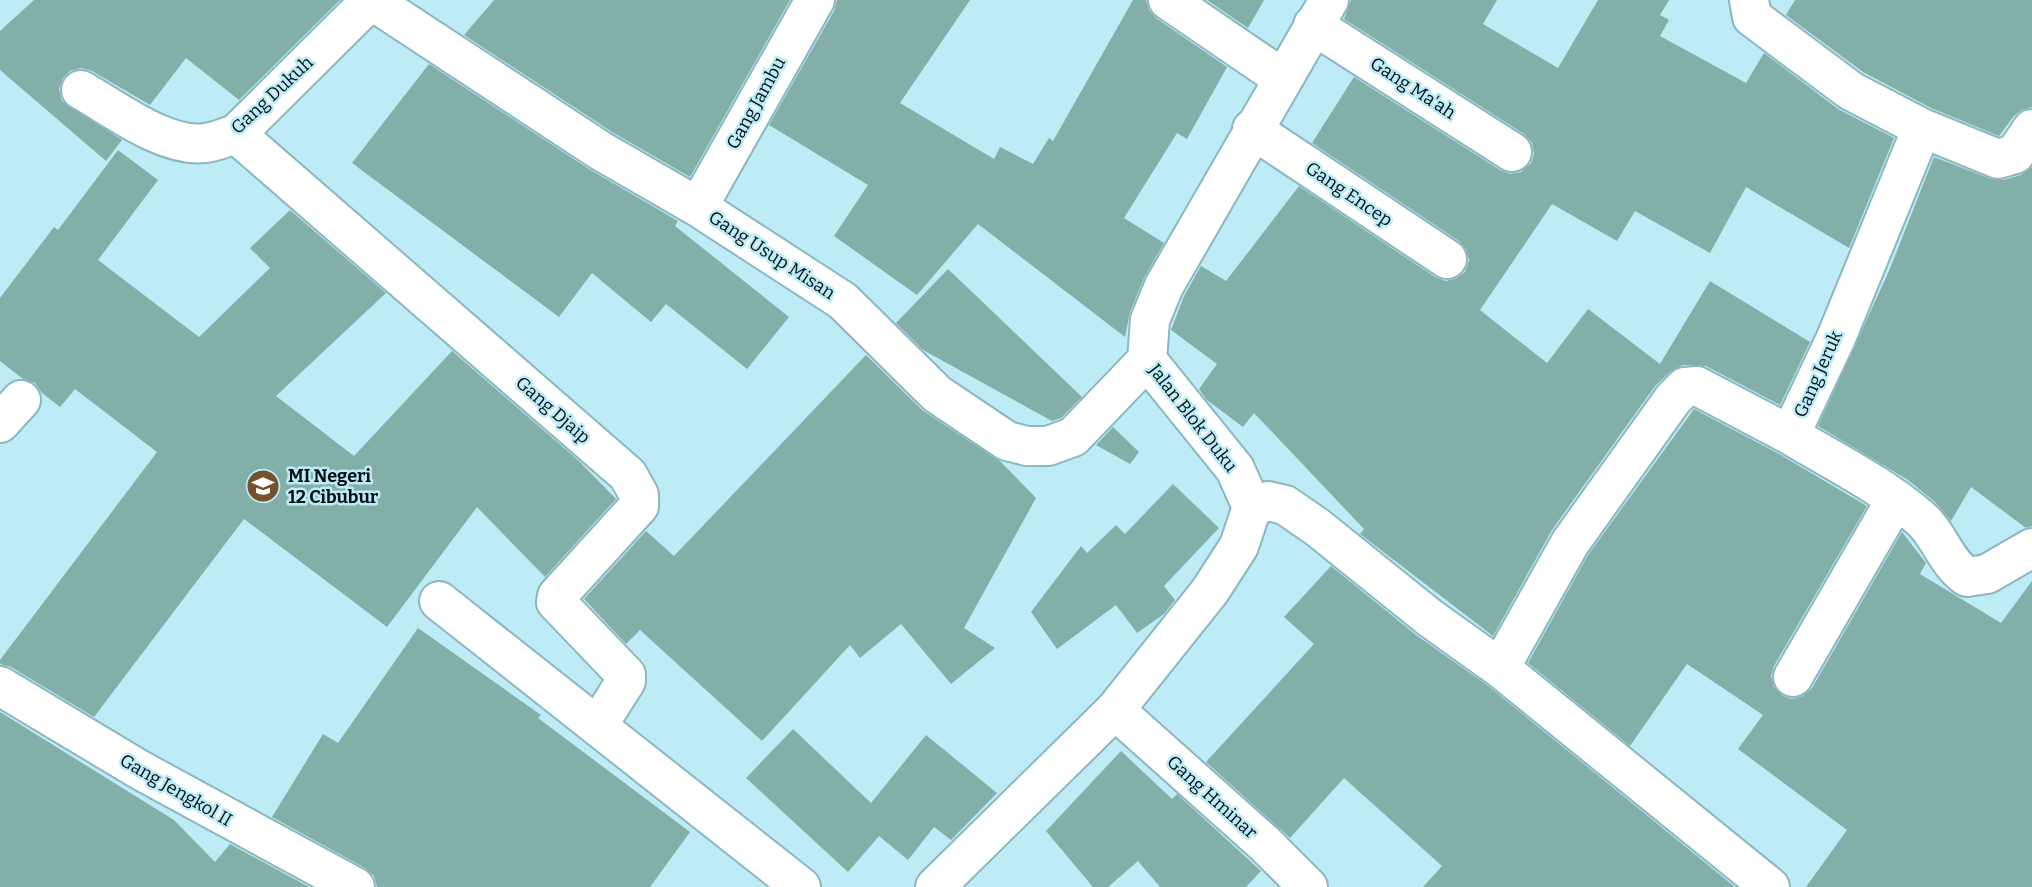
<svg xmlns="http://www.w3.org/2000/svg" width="2032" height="887" viewBox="0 0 2032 887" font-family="Bitter,serif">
<rect width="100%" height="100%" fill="#bdebf6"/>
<!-- building -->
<path fill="#82b0a9" d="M34,0H340L239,100L186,58L150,105L92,71L81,68L70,71L63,78L59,89L62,101L122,140L106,161L0,70V31Z
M494,0H790L690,177L612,132L464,35Z
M837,0H970L900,103L994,159L1000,147L1033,164L1049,138L1053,141L1133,0H1146L1149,10L1156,18L1227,67L1187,139L1177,133L1124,218L1164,243L1144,278L1130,312L1125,337L978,224L917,295L834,236L868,185L769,125L834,11Z
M1207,0H1264L1248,28Z
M1351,0H1497L1483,24L1558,68L1598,0H1669L1660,15L1669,20L1660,36L1746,83L1764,53L1838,109L1894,138L1849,248L1746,187L1710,253L1635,211L1617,241L1552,204L1480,310L1547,363L1588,309L1660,364L1710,281L1810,342L1780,405L1706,366L1683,365L1670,372L1655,386L1552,530L1493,636L1360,534L1364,529L1254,413L1243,427L1207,400L1199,389L1217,364L1171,330L1184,296L1201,266L1226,281L1299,186L1435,277L1446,281L1457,278L1465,272L1469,260L1466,249L1459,241L1312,143L1354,77L1500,170L1510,174L1521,172L1531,163L1534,154L1532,143L1524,134L1344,19Z
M1795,0H2032V107L2022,110L2014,116L1999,136L1931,108L1863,72L1786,15Z
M429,64L589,169L678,221L675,226L789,317L747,369L666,304L651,322L592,273L559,317L352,163Z
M118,150L158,180L98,260L199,337L270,268L250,248L290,210L386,293L276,396L354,456L452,351L579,461L616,499L545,577L477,507L387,627L244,519L94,717L11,667L0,664V660L157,452L75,389L60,407L42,393L35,383L23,379L0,361V298L54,227L58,230Z
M1934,157L1991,179L2004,180L2021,175L2032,167V526L2026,528L1971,487L1951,521L1935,502L1908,480L1818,426L1889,271Z
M948,269L1082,397L1061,418L1052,421L923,350L896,323Z
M866,355L922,410L1001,462L1036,498L964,628L995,648L951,684L901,624L860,658L850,645L762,741L640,630L626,644L584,599L646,531L674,556Z
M1694,409L1779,454L1867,506L1774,666L1771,676L1774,687L1783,696L1792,699L1803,696L1812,688L1902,532L1926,563L1920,574L2001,623L2032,581V887H1806L1847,830L1738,749L1763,715L1687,664L1630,746L1528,663L1588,555Z
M1113,427L1139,452L1130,464L1096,445Z
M1173,484L1219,528L1164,586L1175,600L1164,614L1137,633L1116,605L1057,649L1031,612L1081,546L1087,553L1116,525L1125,534Z
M1331,566L1416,635L1487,685L1735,887H1423L1442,866L1344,778L1290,838L1206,762L1314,644L1284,617Z
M418,628L541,715L538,718L690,832L650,887H377L374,876L365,868L272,817L323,734L338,743Z
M0,712L174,820L215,862L230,844L309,887H0Z
M793,729L871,803L926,735L997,793L951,840L934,827L908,860L879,836L848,872L746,778Z
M1121,751L1172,799L1177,794L1261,871L1246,887H1160L1138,861L1108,887H1093L1046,831Z"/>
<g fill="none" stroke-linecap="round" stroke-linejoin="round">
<defs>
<path id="minor" d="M371,0L601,151L698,207L843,301L937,394L1007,441L1027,446H1048L1073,437L1147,360
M1168,0L1282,78
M1749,0L1752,17L1851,91L1922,128
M1313,25L1512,152
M81,90C115,109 165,148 205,143C215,142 226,137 236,134L371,0
M1252,129L1447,259
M236,134L628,475L639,495V506L557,596L556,602L626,675V681L598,725
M698,207L815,0
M0,423L21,400
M1790,435C1833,461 1882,485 1920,518C1939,534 1946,563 1967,577L1987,574L2032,548
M1252,507L1268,501L1285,505L1317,527L1430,618L1500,668L1770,887
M439,601L801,887
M1500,668L1570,543L1673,399L1685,387L1697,386L1790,435L1836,338L1922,128L1998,159L2015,154L2032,129
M1793,677L1896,499
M0,686L140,770L355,887
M1115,710L1264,843L1308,887"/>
<path id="tertiary" d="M935,887L1115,710L1210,591L1239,546L1252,507L1235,469L1147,360L1150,320L1164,286L1329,0"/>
</defs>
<!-- minor casing -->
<use href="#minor" stroke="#8ab7c2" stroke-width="42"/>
<!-- tertiary casing -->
<use href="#tertiary" stroke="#8ab7c2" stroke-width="42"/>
<!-- minor -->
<use href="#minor" stroke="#fff" stroke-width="38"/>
<!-- tertiary -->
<use href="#tertiary" stroke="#fff" stroke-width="38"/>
</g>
<!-- icons -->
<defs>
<symbol id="school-disc" viewBox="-11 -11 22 22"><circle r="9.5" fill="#76522c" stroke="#bdebf6"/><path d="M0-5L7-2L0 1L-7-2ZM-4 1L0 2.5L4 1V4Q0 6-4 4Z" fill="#fff"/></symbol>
</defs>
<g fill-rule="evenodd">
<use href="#school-disc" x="244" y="467" width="38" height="38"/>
</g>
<g text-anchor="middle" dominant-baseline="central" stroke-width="5" stroke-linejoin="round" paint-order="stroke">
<!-- street labels -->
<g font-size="18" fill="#021014" stroke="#bdebf6">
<text transform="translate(1413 88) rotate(33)">Gang Ma'ah</text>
<text transform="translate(272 95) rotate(-43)">Gang Dukuh</text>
<text transform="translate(756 103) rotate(-61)">Gang Jambu</text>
<text transform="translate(1349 194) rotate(34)">Gang Encep</text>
<text transform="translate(772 255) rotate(33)">Gang Usup Misan</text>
<text transform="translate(1818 374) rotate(-66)">Gang Jeruk</text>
<text transform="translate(553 410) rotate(41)">Gang Djaip</text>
<text transform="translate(1193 418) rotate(52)">Jalan Blok Duku</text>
<text transform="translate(176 790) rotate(30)">Gang Jengkol II</text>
<text transform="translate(1212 797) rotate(42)">Gang Hminar</text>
</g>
<!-- poi labels -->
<g font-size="18" font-weight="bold" fill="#021014" stroke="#bdebf6" text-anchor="start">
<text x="288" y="476">MI Negeri<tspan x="288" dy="21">12 Cibubur</tspan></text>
</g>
</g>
</svg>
